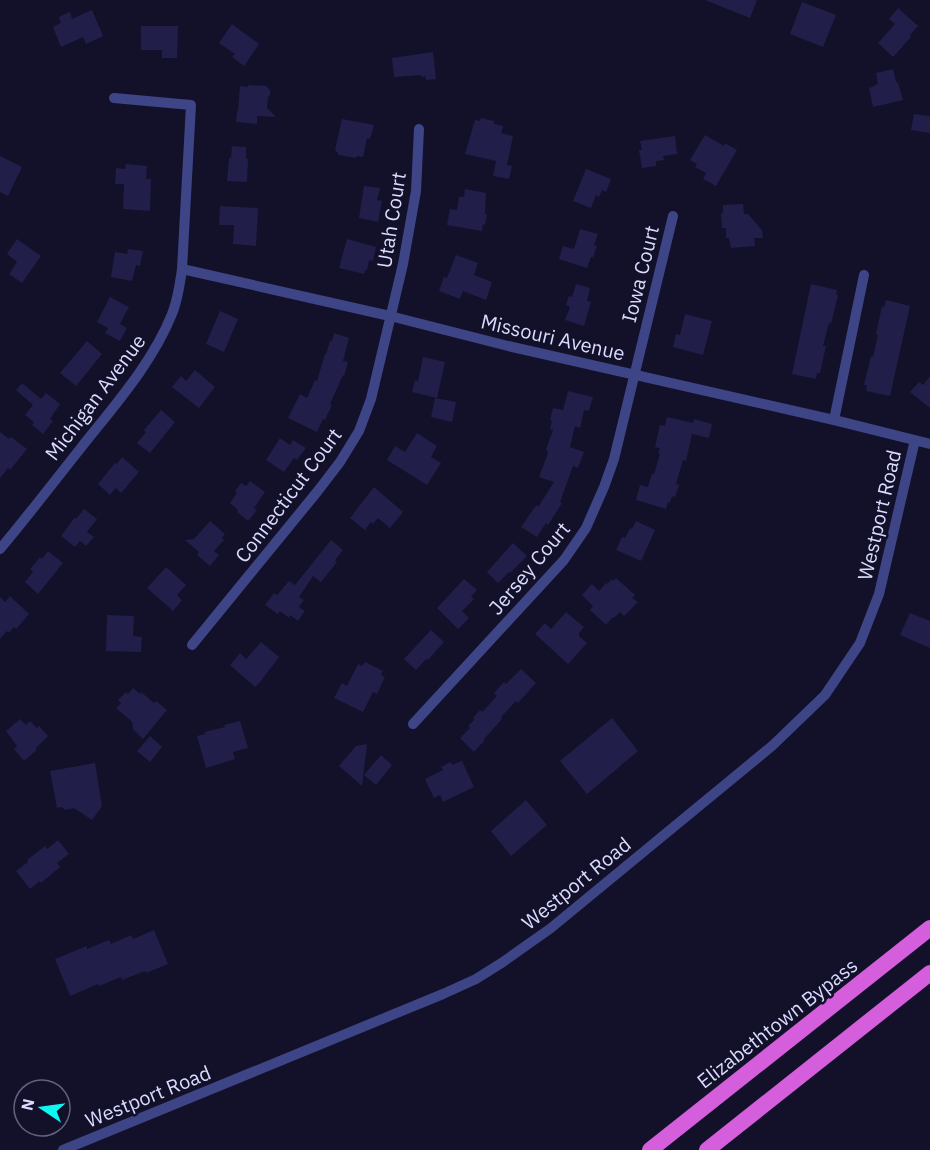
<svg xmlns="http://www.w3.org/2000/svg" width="930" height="1150" viewBox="0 0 930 1150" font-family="'IBM Plex Sans',sans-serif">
<rect width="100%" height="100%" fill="#121129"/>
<!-- building -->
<path fill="#211e49" d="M705,0H757L750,18Z
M802,2L836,15L823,47L790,34Z
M898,8L918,26L910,35L911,37L893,57L878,43L895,24L889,19Z
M92,10L103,36L86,44L83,37L61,47L53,27L61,23L59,17L70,12L72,19Z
M232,24L259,44L244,66L232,57L235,54L219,43Z
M141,26H178L177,58H162V50H141Z
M433,52L436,79L426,80L425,76L421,77V75L394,77L392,58Z
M893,69L896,82L898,83L903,100L873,107L869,88L875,86V85L878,84L876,73Z
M248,85L266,86L270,90V95L268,97L267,108L276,117L257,116V124L236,122L237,111H238L240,86L248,87Z
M914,114L930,116V133L911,130Z
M481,118L494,121V124L503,126L501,133L513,136L507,165L512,166L509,179L493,176L496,161L465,154L475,120L480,121Z
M342,119L374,125L370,139L367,138L363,157L357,156L356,158L339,155L335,150Z
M705,135L724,146L725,143L737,150L716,186L703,179L706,173L695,167L697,164L690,160Z
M675,136L677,154L663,156L664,160L656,161V166L642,168L639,150H642L640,141Z
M232,146L246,147V159H248L247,182L227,181L229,158H231Z
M0,156L22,167L8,196L0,192Z
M126,164L147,166L146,179H151L150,211L123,209L124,184H115L116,168L125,169Z
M586,169L611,179L606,192L602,190L599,197L596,195L591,208L573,201Z
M364,186L380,188L377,200L382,201L378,222L359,218Z
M465,189L486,193L485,214H487L485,225L483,224L482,231L447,225L450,209L457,210L459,197H464Z
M743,204L744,214H748L762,230L763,238H754L755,246L731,248L729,238H726V228H722L721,213H723V205Z
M220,206L258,208L256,246L233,244L234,225H219Z
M580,229L598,234L594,245L597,246L593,257H591L587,268L559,259L563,246L574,249Z
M17,239L41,256L22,283L9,274L17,262L7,254Z
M347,239L376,247L373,261L369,260L367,270H365L364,274L339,268Z
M128,249L143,251L140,266L136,265L132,281L111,277L115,252L127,254Z
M456,255L478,263L474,275L492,282L486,300L463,291L460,299L439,291L444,277L447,278Z
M576,284L590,288L587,301L591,302L584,326L565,320L570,307L566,305L569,296L572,297Z
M811,284L837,290L836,295H838L831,324L829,323L823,346H826L820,373H817L816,379L792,374Z
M110,297L129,307L120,324L127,328L120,341L105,333L108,328L97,322Z
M886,300L910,306L890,396L866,391L867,385H864L871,356L873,357L878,335L876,334L882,306L884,307Z
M220,311L238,319L224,352L206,344Z
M685,314L712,321L703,355L673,347L676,334L680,335Z
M334,333L349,338L343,361L348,362L344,376L343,375L330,404L332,405L325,420L323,419L317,432L288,418L300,394L307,398L315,380L317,381L325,354H326L330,341H332Z
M87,341L102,354L76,386L60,373Z
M423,357L445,362L437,398L412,392L415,380L418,381Z
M195,370L215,387L199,408L172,387L181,376L186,381Z
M930,376V408L910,392L919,382L923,385Z
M22,383L41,399L46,393L60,404L50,419L53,421L43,434L32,425L34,422L25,415L33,405L16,390Z
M568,391L593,397L589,411L584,410L580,428L575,426L570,447L584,452L578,468L573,466L560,502L562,503L548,525L546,523L537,537L521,527L535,507L537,505L538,507L554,482L539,477L548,453L546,449L553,430L550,429L552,421L550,420L553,408L563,410Z
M435,398L456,402L452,422L431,417Z
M161,410L175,422L150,453L137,443L146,432L144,430Z
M667,417L693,423L694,419L712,424L709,438L692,434L686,461L683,460L676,484L679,485L675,497L672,496L670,503L668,502L666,509L636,500L640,485L648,487L652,474H654L660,454H658L660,448L655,447L660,425L665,426Z
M0,432L9,439L11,437L27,449L10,470L8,468L0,478Z
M417,433L437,446L431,457L441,463L427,485L387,460L395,446L405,452Z
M280,438L290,445L293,440L306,448L297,460L294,458L284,472L266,460Z
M122,457L139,472L121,493L116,488L110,495L98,484L115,463L117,464Z
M250,481L265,492L254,508L257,510L248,521L237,512L238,510L230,503L237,493L235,491L241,483L246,486Z
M374,487L403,512L390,528L378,518L373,524L371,522L365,530L350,518Z
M84,509L97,519L87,532L94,537L86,546L80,541L75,547L61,536L75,517L76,519Z
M210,521L225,534L222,538L224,540L214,551L219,555L210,566L197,555L199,552L185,540L194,539Z
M636,521L655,530L641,561L616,550L622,537L625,538L630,528L632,529Z
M331,540L343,550L335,560L337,562L321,582L313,576L299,597L304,600L299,607L305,611L298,621L290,615L289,618L280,611L278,614L265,605L274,593L277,595L289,581L295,585Z
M513,543L527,556L510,573L509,572L498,583L487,572Z
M48,551L63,563L38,594L25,582L33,572L30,569L40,557L42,559Z
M166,567L186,585L177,595L182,600L173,611L147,588Z
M616,578L635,595L632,598L638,602L624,616L620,612L615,617L612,618L606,625L590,610L593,606L582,595L592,584L599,591L606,583L607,584L612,579L613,581Z
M464,579L477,590L471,597L474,599L462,611L469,618L458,629L437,608Z
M10,596L29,614L16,629L14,627L9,633L7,631L0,639V597L5,602Z
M566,612L584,627L579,633V636L587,643L568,664L535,634L545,623L551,629Z
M910,613L930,621V648L900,635Z
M107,615L134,616L133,636L142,637L141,652L106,651Z
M431,630L444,642L428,660L426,659L416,670L404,659Z
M261,642L279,657L261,681L255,687L230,665L240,653L246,659Z
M365,662L383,671L381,675L385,677L377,694L373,692L363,712L334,698L342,683L347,686L358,664L362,666Z
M521,669L536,683L518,703L516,701L501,717L502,719L484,739L485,740L474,752L460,738L470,728L468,726L475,719L473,718L480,710L482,712L497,696L494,693L504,682L506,684Z
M133,688L140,694L141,692L154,703L156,701L167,710L143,739L133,729L132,722L116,708L121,703L118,700L126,692L128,694Z
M612,718L638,751L587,794L560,761Z
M20,719L26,725L30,721L37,728L39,726L48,736L35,749L37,750L24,761L14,749L17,746L6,731Z
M240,721L248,748L233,752L235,759L206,768L197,736L205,734V732L225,727L224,725Z
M150,736L162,747L150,762L137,751Z
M367,744L363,778L362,786L339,766L356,746Z
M381,755L392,765L376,785L364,775Z
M462,761L474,787L443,802L440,795L434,798L425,779L443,770L441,767L451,762L452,765Z
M95,763L102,806L92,820L74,808L65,810L62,807L57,808L50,771Z
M526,800L547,825L511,856L491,831Z
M58,840L69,854L57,863L60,867L41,883L40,881L30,889L16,871L28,862L27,860L45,846L47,849Z
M154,930L168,964L146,973L145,971L122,980L121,977L99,986L98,984L70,996L55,959L87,946V949L109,940L111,944L131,935L133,939Z"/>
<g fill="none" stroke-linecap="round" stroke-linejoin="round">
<!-- minor -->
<path stroke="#3e4587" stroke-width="10" d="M182,269L390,316L508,346L834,420L930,444
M834,420L864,275
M0,549C27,517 53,483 80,449C113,407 152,364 172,314C178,299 180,284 182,269L191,105L114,98
M192,645L317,492L340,462L359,431L371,399L403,264L416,191L419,129
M413,724L564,560L586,528L604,487L614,459L673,216
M63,1150L443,994L476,979L503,962L551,928L772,746L825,695L860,643L879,594L915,440"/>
<!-- trunk -->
<path stroke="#d45edc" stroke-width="16" d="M650,1150L930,928
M707,1150L930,973"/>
</g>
<g text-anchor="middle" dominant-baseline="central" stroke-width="5" stroke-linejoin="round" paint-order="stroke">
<!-- street labels -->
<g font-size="20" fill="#dadbfe" stroke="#121129">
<text transform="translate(391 220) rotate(-81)">Utah Court</text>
<text transform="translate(640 274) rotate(-76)">Iowa Court</text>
<text transform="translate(553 337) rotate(13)">Missouri Avenue</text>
<text transform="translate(95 397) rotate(-53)">Michigan Avenue</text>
<text transform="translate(288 495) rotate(-53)">Connecticut Court</text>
<text transform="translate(879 515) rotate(-77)">Westport Road</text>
<text transform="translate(529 568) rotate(-50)">Jersey Court</text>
<text transform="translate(576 883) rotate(-39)">Westport Road</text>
<text transform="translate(777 1023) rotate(-38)">Elizabethtown Bypass</text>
<text transform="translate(148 1096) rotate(-22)">Westport Road</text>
</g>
</g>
<!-- north arrow -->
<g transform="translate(42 1108) rotate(283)"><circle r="28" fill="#121129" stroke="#62627e" stroke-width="1.5"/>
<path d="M0-4.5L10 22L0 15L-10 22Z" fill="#0cf8f0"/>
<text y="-9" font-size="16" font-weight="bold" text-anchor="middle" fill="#dadbfe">N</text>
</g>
</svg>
